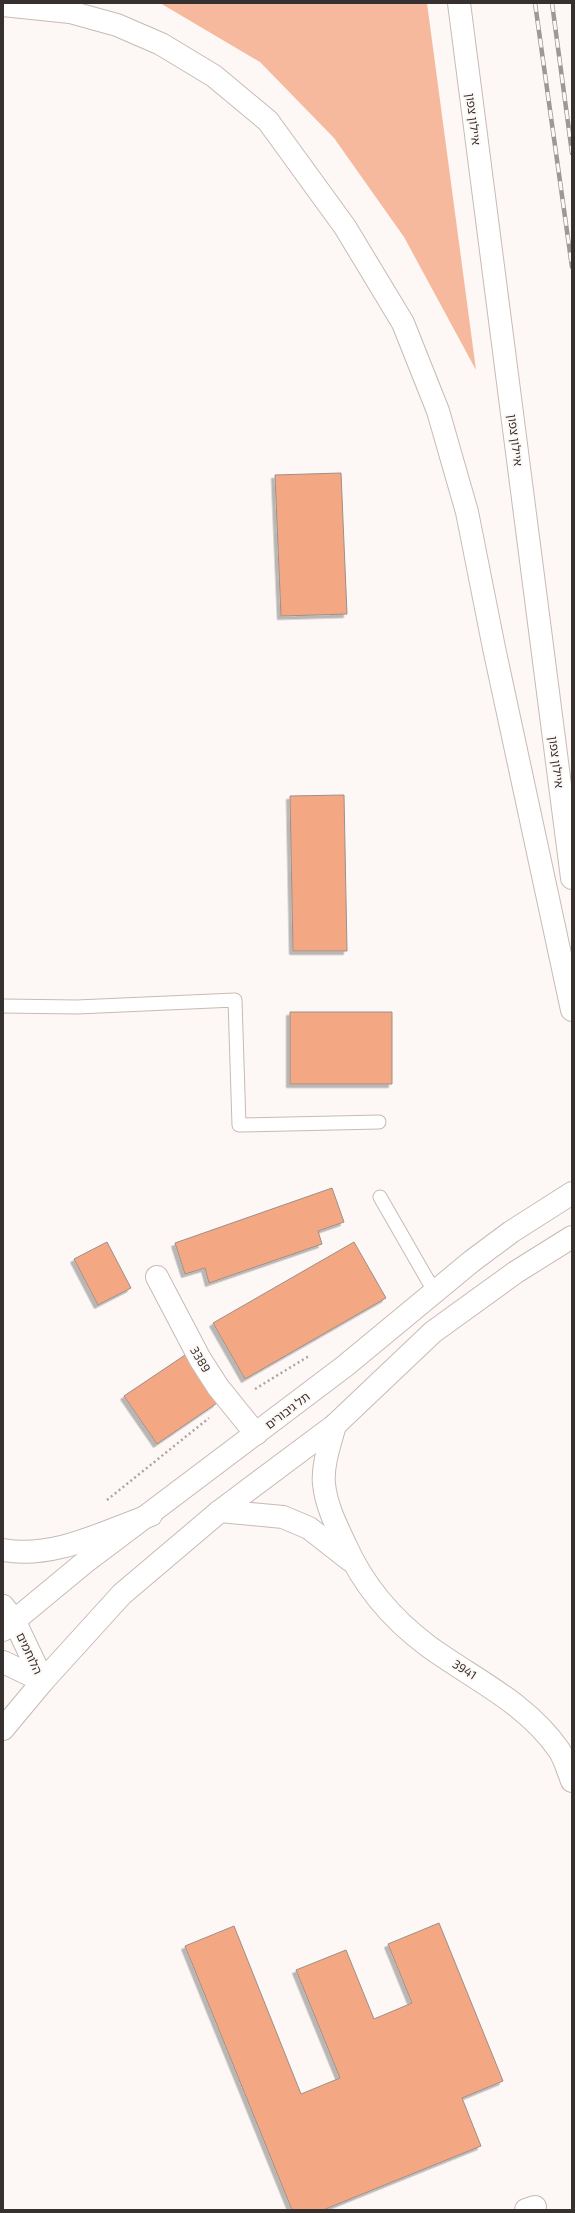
<svg xmlns="http://www.w3.org/2000/svg" width="575" height="2213" viewBox="0 0 575 2213" font-family="'Exo 2','Noto Sans Hebrew',sans-serif">
<defs>
<filter id="shadow"><feDropShadow dx="-3.5" dy="3.5" stdDeviation="0" flood-color="#0004"/></filter>
</defs>
<rect width="100%" height="100%" fill="#fdf8f5"/>
<!-- green -->
<path fill="#f6b99d" d="M160,3H427L476,370L404,237L334,138L260,62Z"/>
<!-- building -->
<path fill="#f3a783" stroke="#9d8f89" filter="url(#shadow)" d="M341,473L347,614L281,616L275,475Z
M344,795L347,951H293L290,796Z
M290,1012H392V1084H290Z
M332,1188L344,1222L318,1231L322,1244L209,1283L205,1268L185,1274L175,1243Z
M107,1242L131,1288L98,1305L74,1259Z
M354,1242L386,1298L245,1379L213,1323Z
M185,1355L217,1403L157,1444L124,1396Z
M439,1923L503,2081L462,2098L481,2146L323,2210H292L185,1946L234,1926L301,2094L340,2078L296,1970L346,1950L374,2019L412,2003L388,1944Z"/>
<g fill="none" stroke-linecap="round" stroke-linejoin="round">
<defs>
<path id="service" d="M3,1006L77,1007L235,1000L239,1125L379,1122
M380,1197L434,1291"/>
<path id="minor" d="M157,1277L200,1359L218,1387L256,1434
M335,1425C330,1443 322,1466 324,1484C326,1505 336,1525 345,1544C363,1585 392,1619 428,1646C473,1679 526,1702 559,1750C565,1759 568,1771 572,1781
M220,1511L283,1517L309,1528L350,1560
M526,2210L535,2207"/>
<path id="tertiary" d="M3,1630L84,1563L345,1366L472,1261L511,1232L572,1193
M43,1681L122,1594L220,1511L335,1425L433,1332L516,1272L572,1237"/>
<path id="secondary" d="M3,1550C54,1559 103,1532 151,1515
M3,1606L14,1620L43,1681
M3,1662L43,1681
M3,1729L43,1681"/>
<path id="motorway" d="M459,3L572,878
M3,5L70,12L117,25L161,44L214,76L268,121L345,227L403,323L438,411L467,512L494,648L572,1010"/>
</defs>
<!-- service casing -->
<use href="#service" stroke="#c8bab4" stroke-width="15"/>
<!-- minor casing -->
<use href="#minor" stroke="#c8bab4" stroke-width="24"/>
<!-- tertiary casing -->
<use href="#tertiary" stroke="#c8bab4" stroke-width="24"/>
<!-- secondary casing -->
<use href="#secondary" stroke="#c8bab4" stroke-width="24"/>
<!-- motorway casing -->
<use href="#motorway" stroke="#c8bab4" stroke-width="24"/>
<!-- path -->
<path stroke="#aba5a3" stroke-width="2.5" stroke-dasharray="2 3" stroke-linecap="butt" d="M255,1389L309,1356
M107,1500L209,1418"/>
<!-- service -->
<use href="#service" stroke="#fff" stroke-width="13"/>
<!-- minor -->
<use href="#minor" stroke="#fff" stroke-width="22"/>
<!-- tertiary -->
<use href="#tertiary" stroke="#fff" stroke-width="22"/>
<!-- secondary -->
<use href="#secondary" stroke="#fff" stroke-width="22"/>
<!-- motorway -->
<use href="#motorway" stroke="#fff" stroke-width="22"/>
<defs>
<path id="rail" d="M535,3L572,267
M552,3L572,153"/>
</defs>
<!-- rail casing -->
<use href="#rail" stroke="#9d9895" stroke-width="4.5"/>
<!-- rail -->
<use href="#rail" stroke="#fdf8f5" stroke-width="3" stroke-dasharray="9" stroke-linecap="butt"/>
</g>
<g text-anchor="middle" dominant-baseline="central" stroke-width="4" stroke-linejoin="round" paint-order="stroke">
<!-- street labels -->
<g font-size="12" fill="#36302e" stroke="#fdf8f5">
<text transform="translate(474 119) rotate(83)">איילון צפון</text>
<text transform="translate(516 440) rotate(83)">איילון צפון</text>
<text transform="translate(557 762) rotate(83)">איילון צפון</text>
<text transform="translate(201 1359) rotate(59)">3389</text>
<text transform="translate(287 1410) rotate(-37)">תל גיבורים</text>
<text transform="translate(30 1653) rotate(65)">הלוחמים</text>
<text transform="translate(465 1669) rotate(33)">3941</text>
</g>
</g>
<!-- border -->
<rect width="575" height="2213" fill="none" stroke="#36302e" stroke-width="8"/>
</svg>
